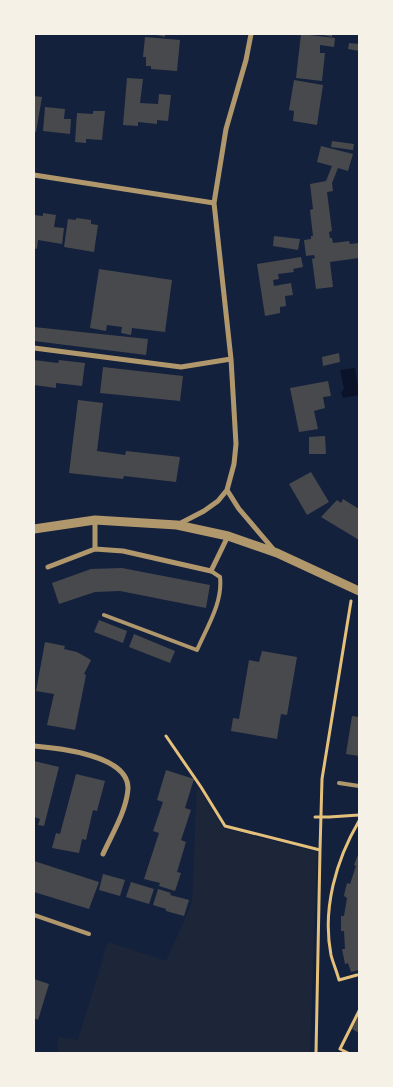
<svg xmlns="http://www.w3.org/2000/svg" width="393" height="1087" viewBox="0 0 393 1087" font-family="Mulish,sans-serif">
<rect width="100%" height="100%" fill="#14213d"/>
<!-- green -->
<path fill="#1d2539" d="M197,785L223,828L317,852L310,1053H58V1037L78,1040L108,942L166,961L192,903Z"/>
<!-- water -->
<path fill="#0b132b" d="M355,368L359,395L343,398L341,393L344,389L340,370Z"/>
<!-- building -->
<path fill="#48494c" d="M152,34H165V37Z
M301,34L335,38L334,47L320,45V53H325L322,81L296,78Z
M319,34H332V37Z
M145,37L180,40L177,71L151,69V66H146V57H143Z
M349,43L359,44V51L348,49Z
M127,78L143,79L140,103L158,104L159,94L171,95L168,121L157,120V124L138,122V126L123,125Z
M294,80L323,85L317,125L293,121L294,111L289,110Z
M34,96L42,97L36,132H34Z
M45,107L65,109L64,119H71L70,134L43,131Z
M93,111H105L102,140L86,139V143L75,142L77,113L93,114Z
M332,141L354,144L353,150L331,147Z
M321,146L353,154L348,171L338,168L332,183L333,191L327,192L332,231L329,232L330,238H332L333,243L349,241L350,244L359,243V258L330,262L333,287L316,289L312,259L315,258L314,255L306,256L304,240L311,239V236H313L310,210L313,209L310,184L326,181L332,166L317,162Z
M43,213L56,215L54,227L64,228L62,244L38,240L37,249L34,248V215L43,216Z
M76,218L91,220V224L98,225L94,252L64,247L68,219L76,220Z
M274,236L300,239L298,250L273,246Z
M301,257L303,267L293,269L294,272L278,274L279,279L273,280L274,286L291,283L293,295L285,296L286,306L280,307V313L265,316L257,264Z
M99,269L172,280L165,332L132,328L131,335L121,333L122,327L107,325L106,331L90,328Z
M34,327L148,339L146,355L34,341Z
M339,353L340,362L323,366L322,357Z
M34,360L58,363L59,360L85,363L82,386L56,383V388L34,385Z
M103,367L183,376L180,401L100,393Z
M328,381L331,396L323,397L325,408L314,411L318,429L299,432L290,388Z
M78,400L103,403L97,451L125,455L126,451L180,457L176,482L124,476L123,479L69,473Z
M325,436L326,454H309V437Z
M311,472L329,502L307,515L289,484Z
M343,499L359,509V540L321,517L337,500L341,503Z
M122,568L210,585L206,608L120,591L95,592L59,604L52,583L91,569Z
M99,620L127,631L123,643L94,632Z
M134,634L175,651L170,663L129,647Z
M45,642L65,646L64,649L77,652L91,660L84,674L86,675L75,730L47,725L54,694L36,691Z
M262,651L297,657L287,715L281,714L277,739L231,731L233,718L239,719L249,660L259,662Z
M352,716L359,717V756L346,754Z
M34,761L59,767L44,826L38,825L40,819L34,817Z
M166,770L194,779L185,808L191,810L181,840L186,842L177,872L181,873L175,891L159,886L160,883L144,879L159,833L153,831L163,802L157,800Z
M76,774L105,781L97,811L93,810L86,840L82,839L79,853L52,848L56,833L60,834Z
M359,852V970L351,972L348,963L345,964L342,949H345L344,931H341V916H344L347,898L344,896L345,891L347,883L350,884L356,866L354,865Z
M34,861L99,882L89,909L34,892Z
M103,874L125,880L120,896L99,890Z
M131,882L154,889L149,904L126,897Z
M158,889L171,893L170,895L189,900L184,916L166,911V909L153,905Z
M34,979L49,984L38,1020L34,1018Z
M359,1015V1033L352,1029Z"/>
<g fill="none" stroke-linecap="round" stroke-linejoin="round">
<!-- path -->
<path stroke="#e5c07b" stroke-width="3" d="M166,736L201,787L225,826L320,850L316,1053
M315,817H329L359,815
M320,850L322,779L351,601
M357,975L339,980C337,972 333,963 331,955C322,909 336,860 359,821
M348,1053L340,1049L359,1011"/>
<!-- service -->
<path stroke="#b1986c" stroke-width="4" d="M104,615L197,650C207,627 223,602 220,577L211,571
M339,783L359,786
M34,915L89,934"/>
<!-- minor -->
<path stroke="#b1986c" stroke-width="5" d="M34,175L214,203
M34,348L181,367L231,359
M227,490L239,509L274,550
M95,520V549
M177,525L204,511L218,501L227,490L234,464L236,444L231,359L214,203L226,129L246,60L251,34
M48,567L95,549L123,551L211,571L228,536
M34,746C58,748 129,755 128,789C126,812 112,834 103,854"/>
<!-- tertiary -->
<path stroke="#b1986c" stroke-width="9" d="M34,529L95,520L177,525L228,536L277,553L359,591"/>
</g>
<!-- border -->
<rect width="393" height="1087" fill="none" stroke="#f6f1e7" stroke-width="70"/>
</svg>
